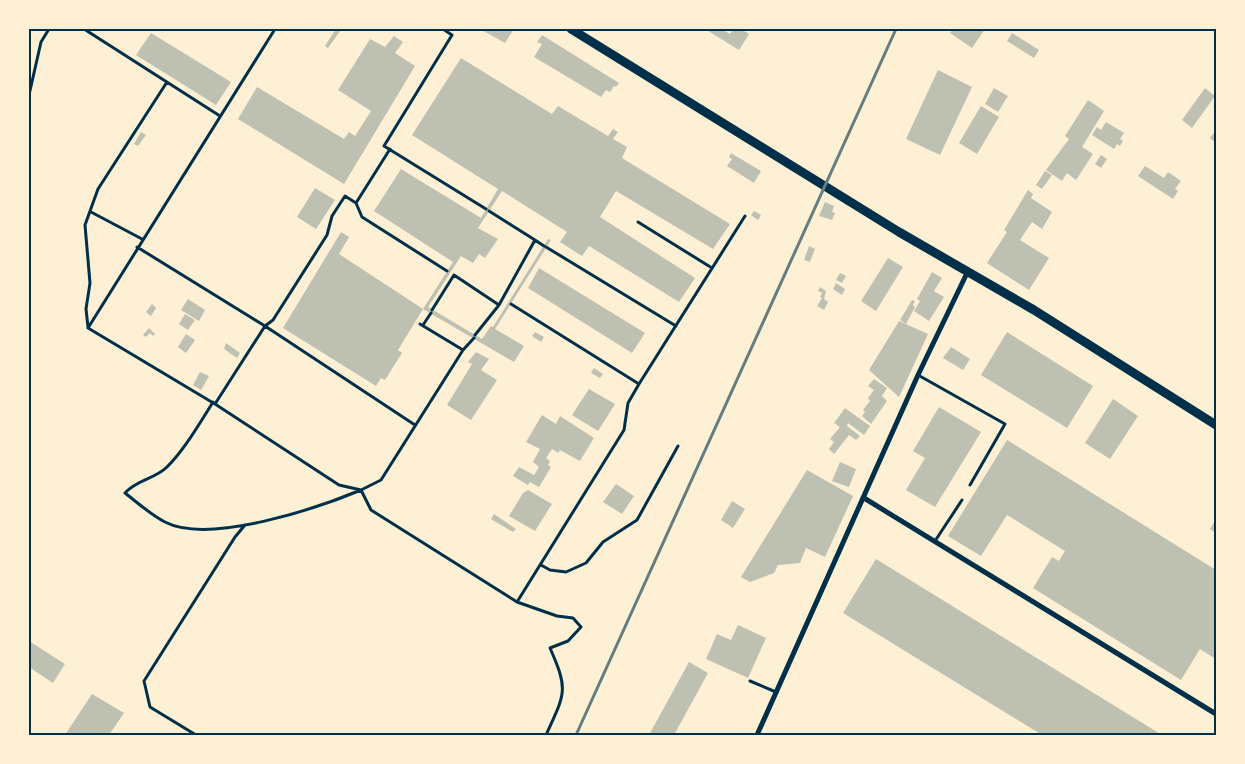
<svg xmlns="http://www.w3.org/2000/svg" width="1245" height="764" viewBox="0 0 1245 764" font-family="Quicksand,sans-serif">
<rect width="100%" height="100%" fill="#fdf0d5"/>
<!-- building -->
<path fill="#bec0b2" d="M336,29L340,31L328,48L325,46Z
M480,29H514L505,43Z
M705,29H722L730,34L733,29H741L749,34L739,50Z
M953,29H985L972,48L950,33Z
M151,33L231,82L216,105L136,55Z
M1012,33L1039,50L1034,58L1007,41Z
M542,35L619,83L616,87L614,86L610,92L606,90L601,97L534,57L542,44L537,42Z
M394,36L403,42L395,53L415,66L344,184L238,119L257,87L344,139L349,132L355,136L371,111L338,90L370,39L385,47Z
M461,58L552,114L558,106L608,136L613,129L618,132L613,139L627,147L622,158L730,224L713,249L616,191L600,217L695,278L679,302L589,246L582,256L560,242L567,232L502,191L478,228L498,239L485,258L479,254L473,263L461,256L428,307L482,339L491,326L493,327L548,239L551,240L495,329L524,346L514,362L423,309L398,350L402,353L385,380L381,378L376,386L283,328L341,232L349,237L339,254L423,309L453,262L374,211L401,169L481,218L498,189L412,135Z
M938,70L972,87L940,155L906,139Z
M994,88L1008,96L998,112L985,104Z
M1205,88L1215,96L1192,128L1182,120Z
M1088,100L1104,111L1082,147L1093,154L1076,180L1067,173L1062,181L1046,170L1069,139L1065,136Z
M981,106L999,117L977,154L959,143Z
M1106,122L1124,133L1120,139L1123,141L1120,146L1117,144L1114,149L1092,135L1097,127L1101,130Z
M1216,130V143L1210,138Z
M141,132L146,135L138,146L134,144Z
M731,153L761,171L754,183L727,166L732,159L729,157Z
M1101,155L1107,159L1101,168L1095,164Z
M1145,166L1164,178L1168,172L1181,181L1175,189L1178,191L1173,199L1138,176Z
M1045,171L1052,175L1042,189L1036,185Z
M315,188L335,200L316,229L297,217Z
M1028,190L1033,194L1031,198L1052,212L1042,229L1032,222L1020,240L1049,258L1029,290L987,263L1007,232L1004,230Z
M825,202L834,206L832,212L835,213L832,220L819,216Z
M754,211L761,215L758,220L751,215Z
M809,246L815,249L810,262L804,260Z
M888,258L903,267L876,311L861,301Z
M539,268L645,333L632,353L528,288Z
M932,272L942,278L934,291L944,297L929,321L914,311L920,301L917,299Z
M840,273L846,276L842,283L836,280Z
M836,283L845,289L842,295L833,289Z
M820,287L826,291L824,299L828,302L824,310L817,306L822,298L820,297L822,293L818,291Z
M188,299L205,310L199,321L181,310Z
M912,300L915,301L913,305L915,307L906,324L900,320Z
M152,304L156,308L151,316L146,312Z
M185,314L195,320L188,330L179,324Z
M899,321L928,334L899,397L869,370Z
M149,328L155,334L153,336L150,333L146,337L143,335Z
M535,332L544,337L541,342L532,336Z
M1007,332L1093,386L1067,428L981,375Z
M186,334L195,340L186,353L178,347Z
M226,343L240,353L237,358L224,349Z
M951,347L970,359L963,370L943,358Z
M476,352L489,359L481,370L497,380L471,420L447,405L472,364L468,362Z
M594,368L603,374L600,378L591,373Z
M200,372L209,376L201,390L193,385Z
M874,379L887,388L882,396L887,401L871,424L862,416L865,412L863,410L870,401L868,398L874,390L868,386Z
M589,389L615,404L598,431L572,415Z
M1113,399L1138,416L1110,459L1085,443Z
M939,407L981,432L935,507L906,490L925,458L913,451Z
M845,408L870,426L864,435L848,423L847,426L860,436L856,440L849,435L834,454L829,449L834,442L830,439L840,427L834,423Z
M542,415L556,424L560,416L594,438L580,461L560,450L558,453L552,449L546,458L550,461L548,465L551,467L539,487L530,482L528,485L513,476L519,467L534,475L539,467L533,462L540,449L526,442Z
M1007,440L1216,570V654L1214,658L1200,649L1181,680L1033,588L1052,557L1059,561L1065,551L1007,515L981,556L948,536Z
M840,462L856,469L849,487L832,481Z
M807,470L853,496L825,557L806,548L800,563L778,565L774,573L750,582L741,577Z
M616,484L634,496L622,514L603,502Z
M528,490L552,504L535,531L509,516L523,493Z
M732,501L745,509L733,528L721,520Z
M494,514L516,529L513,532L491,519Z
M1216,519V533L1210,529Z
M876,559L1162,735H1042L843,613Z
M738,625L766,638L748,678L706,659L717,634L731,640Z
M29,641L65,664L53,683L29,667Z
M689,662L708,673L674,735H649Z
M92,694L124,713L109,735H65Z"/>
<g fill="none" stroke-linecap="round" stroke-linejoin="round">
<!-- service -->
<path stroke="#003049" stroke-width="3" d="M84,29L220,116
M275,29L88,328L215,404L265,326L415,425
M443,29L452,35L384,146L486,209
M29,95L41,42L49,29
M356,203L362,217L447,271
M489,211L535,240L499,305
M91,212L142,239
M638,222L712,268
M535,240L544,246
M137,247L265,326L273,320L327,235L332,216L345,196L356,203L390,149
M546,247L676,326
M511,304L639,384
M432,310L454,275L499,305L475,335
M420,324L463,350L381,480L361,490L371,510L517,602L624,430L628,403L639,384L745,216
M423,325L431,313
M88,327L86,309L90,283L85,225L98,189L167,82
M463,350L474,338
M918,375L1005,424L970,485
M213,402C200,423 184,450 167,467C155,479 136,480 125,493C138,503 151,515 165,522C209,545 318,508 361,490
M215,404L339,485L361,490
M935,541L962,500
M541,565L550,570L566,572L586,563L603,542L637,520L678,446
M517,602L557,616L573,618L581,627L568,641L550,648C569,691 565,693 546,735
M750,681L776,692
M196,735L150,707L144,681L235,537L245,525"/>
<!-- minor -->
<path stroke="#003049" stroke-width="5" d="M864,498L1216,714
M757,735L918,375L968,271"/>
<!-- secondary -->
<path stroke="#003049" stroke-width="9" d="M571,29L899,232L1034,310L1216,425"/>
<!-- rail -->
<path stroke="#657d81" stroke-width="3" d="M576,735L896,29"/>
</g>
<!-- border -->
<rect width="1245" height="764" fill="none" stroke="#fdf0d5" stroke-width="60"/>
<rect x="30" y="30" width="1185" height="704" fill="none" stroke="#003049" stroke-width="2"/>
</svg>
